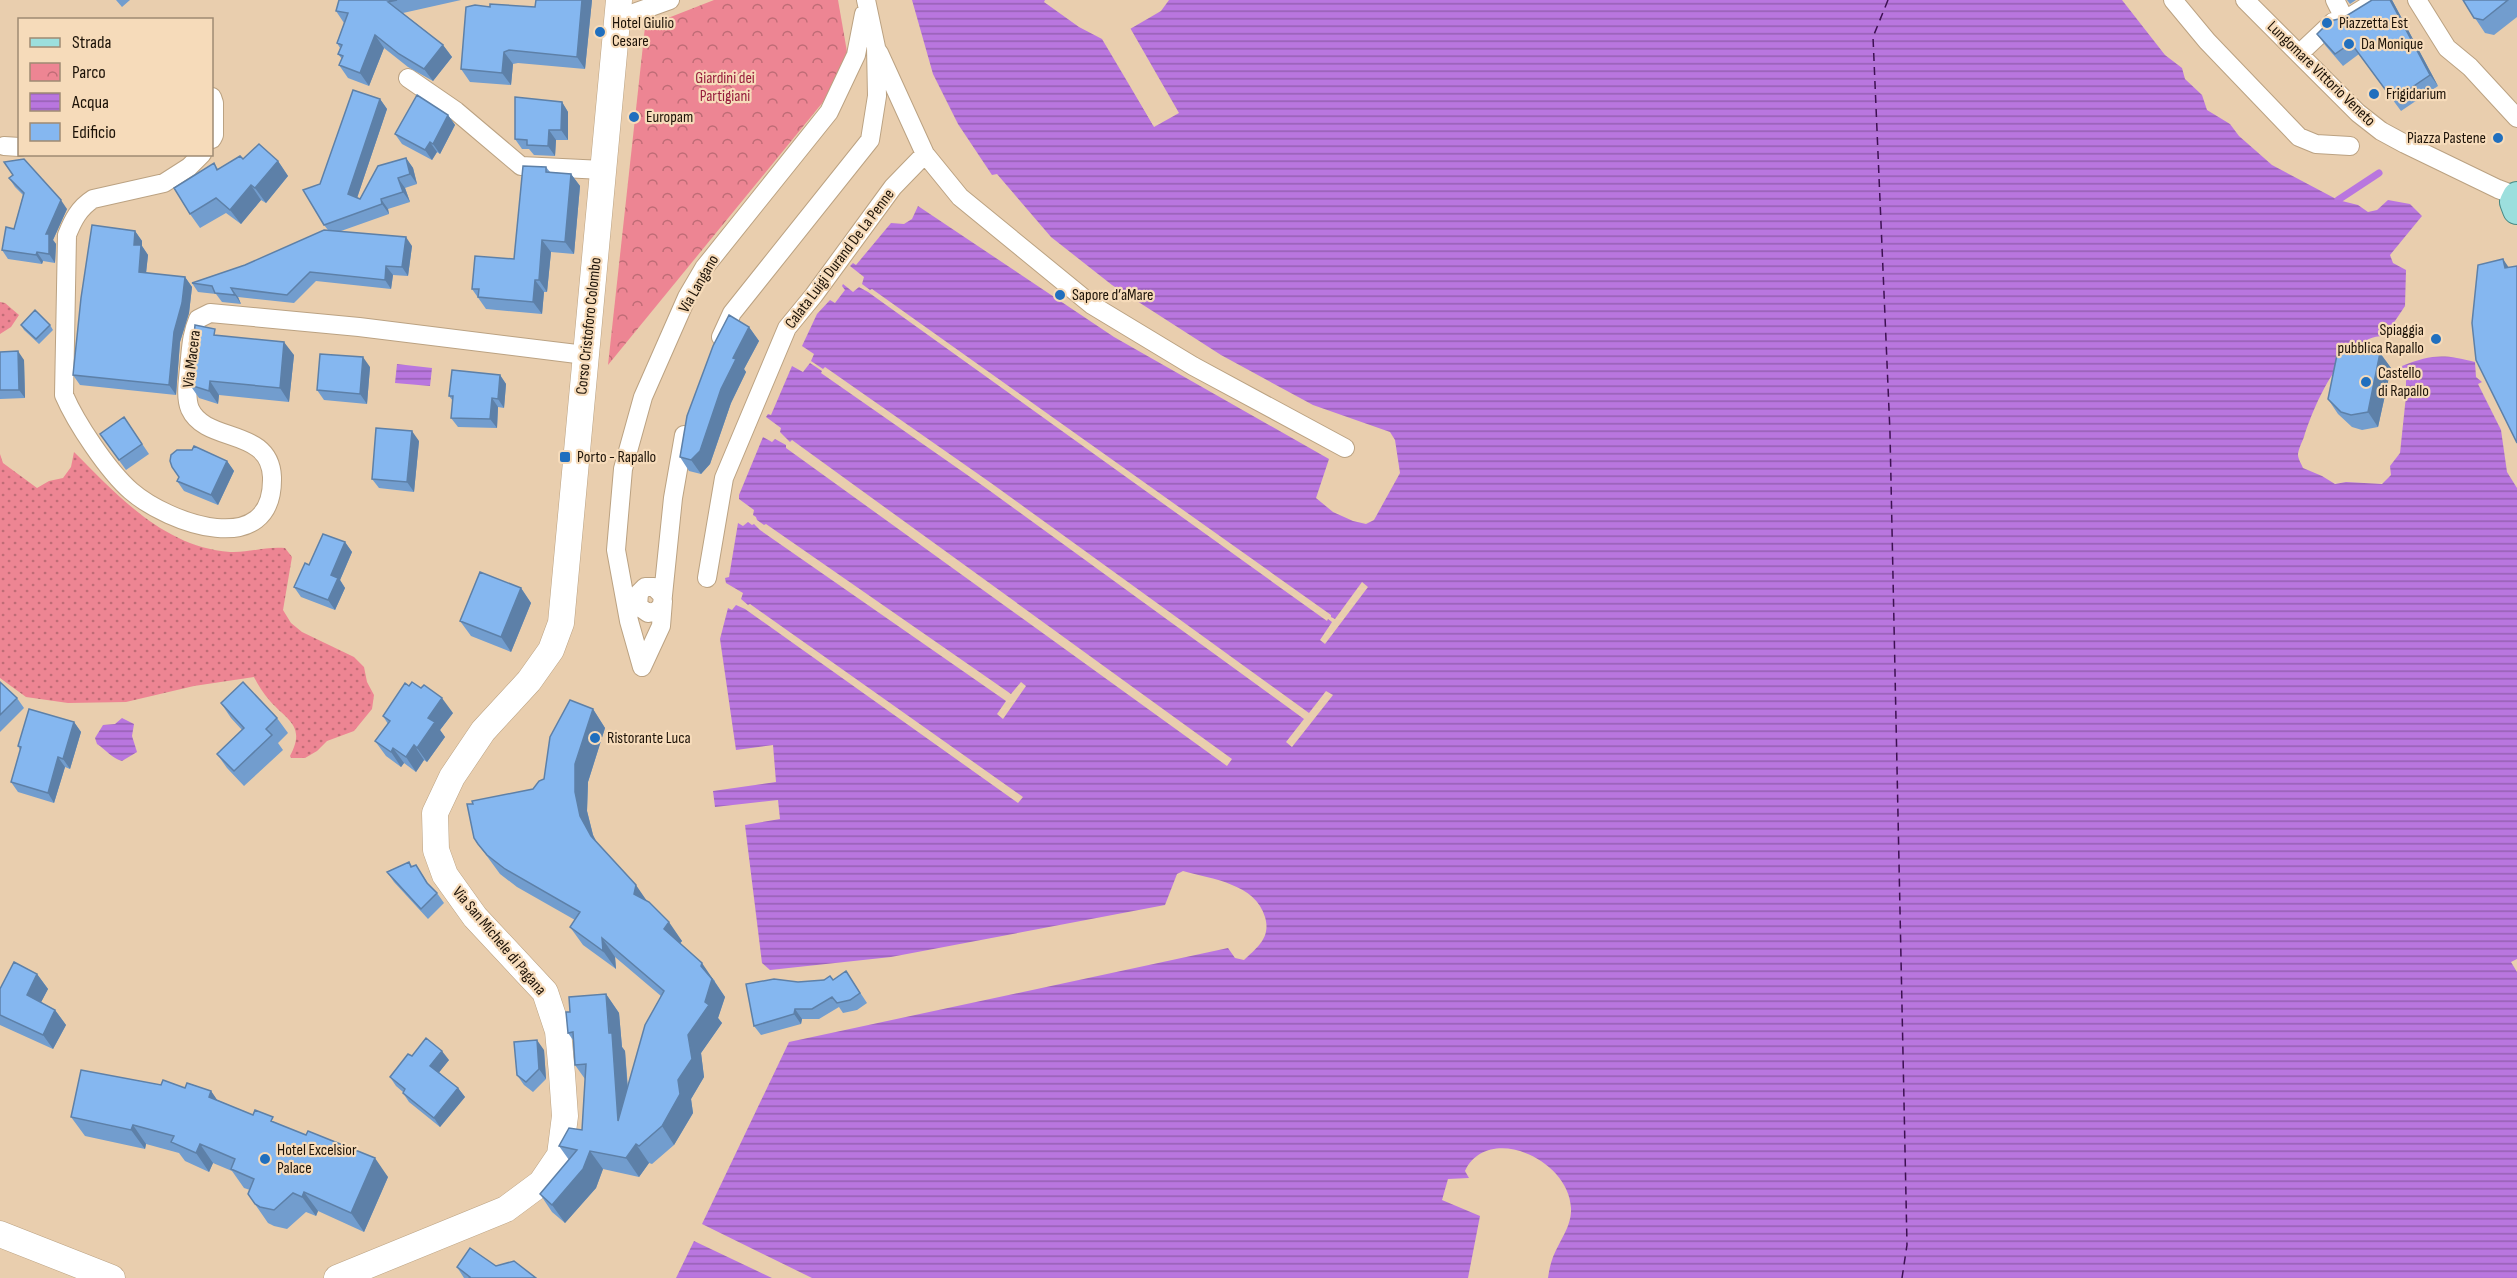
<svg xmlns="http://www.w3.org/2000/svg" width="2517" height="1278" viewBox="0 0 2517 1278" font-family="'Sofia Sans Condensed',sans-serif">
<defs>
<pattern id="grass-dots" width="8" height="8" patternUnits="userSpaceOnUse" patternTransform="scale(1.5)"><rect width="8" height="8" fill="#ed8593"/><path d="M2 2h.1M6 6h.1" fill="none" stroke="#bf6c76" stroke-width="1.8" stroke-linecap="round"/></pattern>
<pattern id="park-crowns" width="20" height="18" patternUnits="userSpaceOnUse" patternTransform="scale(1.5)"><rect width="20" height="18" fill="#ed8593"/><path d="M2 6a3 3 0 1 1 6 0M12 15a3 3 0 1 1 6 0" fill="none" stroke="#bf6c76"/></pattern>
<pattern id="water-rules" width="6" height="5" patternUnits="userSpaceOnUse" patternTransform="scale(1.5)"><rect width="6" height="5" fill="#b976df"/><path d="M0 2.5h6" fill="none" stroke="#9660b3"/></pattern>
</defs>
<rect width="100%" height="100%" fill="#e9ceae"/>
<!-- grass -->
<path fill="url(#grass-dots)" d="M0,302L5,303L19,315L11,327L0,334Z
M74,452C118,496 164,547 230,552C249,553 266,546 285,548L292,557L283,610L291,623L302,632L354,657L364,667L367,682L374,695L372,709L354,731L327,741L317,751L305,758H291L290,756C306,726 288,721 270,701C263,693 258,685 254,677L194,686L126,702L68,703L26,697L0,678V454L3,463L37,488L49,481L63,478L71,467Z"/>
<!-- park -->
<path fill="url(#park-crowns)" d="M714,0H838L850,69L608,365L645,27Z"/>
<!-- water -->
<path fill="url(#water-rules)" d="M912,0H1045L1044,2L1079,27L1102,39L1153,125L1177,113L1130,29L1161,11L1169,0H2122L2165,55L2182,68L2185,79L2202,95L2207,110L2230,124L2239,136L2272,165L2338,200L2358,205L2368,212L2377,210L2388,200L2410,204L2422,216L2390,255L2393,263L2406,270L2405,306L2385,336C2344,334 2314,405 2304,437C2302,442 2298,450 2298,455C2298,459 2302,465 2303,468L2322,476L2335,484L2346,482L2382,484L2391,475L2390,466L2400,453L2406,396V379L2402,366C2431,354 2445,354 2475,362L2476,377L2482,382L2478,384L2501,430L2507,472L2517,488V959L2511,962L2517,972V1278H1548C1549,1272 1550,1265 1552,1260C1558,1242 1572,1227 1571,1208C1569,1159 1488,1123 1465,1171L1469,1178L1448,1179L1442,1200L1480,1216L1468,1278H812L702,1224L789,1042L1228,948L1235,958L1244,960C1258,947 1271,937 1265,917C1256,884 1212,879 1183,871L1177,874L1165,905L891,957L770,970L762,963L745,825L780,819L778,800L715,807L713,791L776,782L773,745L736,750L720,639L728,608L732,610L736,605L745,609L1018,803L1023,797L750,604L748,605L741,599L743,593L726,583L725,578L729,577L738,523L743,526L748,522L752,525L754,524L760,530L1006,701L997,714L1003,719L1026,686L1021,682L1011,694L766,524L764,525L757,520L756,517L753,515L754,510L739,499V495L763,437L772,442L775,439L786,445V448L1227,766L1232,759L792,440L790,442L780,432L781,428L766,417L768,414L771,415L792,366L803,372L810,363L822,371L821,373L986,488L1304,719L1286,742L1292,747L1333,695L1326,691L1309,713L991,483L825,367L823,369L811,361L814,354L802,346L817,314L830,300L835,303L845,290L842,286L843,284L853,292L859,287L868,292L1327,621L1328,619L1332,622L1320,640L1325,644L1368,587L1362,582L1335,619L1331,617V615L872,289L870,290L862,284L864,277L850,266L853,263L856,265L891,223L904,224L912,219L918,206L1114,337L1329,459L1316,498L1333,512L1353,521L1366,524L1374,520L1400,473L1395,440L1390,432L1313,405L1221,355L1112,285L1051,237L997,174L992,175L958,124L933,74Z
M397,364L432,368L430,386L395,383Z
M122,718L134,724L132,736L137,752L122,761C112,758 106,750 97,744L95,738L103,725L115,724Z
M694,1241L772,1278H676Z"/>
<!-- pier -->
<path fill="#e9ceae" d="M1129,26L1179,113L1154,127L1104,39L1154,121L1173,112L1127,31Z"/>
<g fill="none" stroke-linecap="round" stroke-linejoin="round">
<!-- stream -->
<path stroke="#b976df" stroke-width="7" d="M2338,200L2379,173"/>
<!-- ferry -->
<path stroke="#3e1153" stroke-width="1.5" stroke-dasharray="8 6" stroke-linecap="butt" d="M1888,0L1873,37L1890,433L1907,1245L1902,1278"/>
<defs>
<path id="street" d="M2173,0L2207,41L2299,137L2316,144L2350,146
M2245,0L2358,113L2381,131L2405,144L2498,189L2517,196
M2335,0L2345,20
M2417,0L2447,48L2470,67L2517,118
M617,19L670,0
M879,53L925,154L960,197L1092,305L1193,366L1345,448
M2300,53L2333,22L2345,20L2377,0
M408,78L456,111L521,166L603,170
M212,97L214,103V135L212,139
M4,146L20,147
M202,154L189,167L164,183L93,199C79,208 73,220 67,235L64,395C76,423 108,471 131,491C168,523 274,562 272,477C270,427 206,444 190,409C185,397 188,380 189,368C191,351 191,335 198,319L210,313L359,327L585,355
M721,337L732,313L870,140L877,96L876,47L866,0
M707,578L724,478L787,328L814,295L893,187L925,154
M663,596L654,587H645L639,593L638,606L648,613L657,611L662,605L673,498L684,435
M642,667L629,621L616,550L623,469L643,397L687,297L704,268L829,112L856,55L864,14
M642,667L661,626L663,601"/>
<path id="secondary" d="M0,1234L112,1278
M337,1278L506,1209L541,1183L560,1155L565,1116L562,1074L558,1031L545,992L475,917L445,875L436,850L435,813L452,777L483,731L529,681L551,650L561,623L619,0"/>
<path id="primary" d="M2517,196L2514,202L2517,210"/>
</defs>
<!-- street casing -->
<use href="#street" stroke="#bba282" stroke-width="20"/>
<!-- secondary casing -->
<use href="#secondary" stroke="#bba282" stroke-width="27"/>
<!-- primary casing -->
<use href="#primary" stroke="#458984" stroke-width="30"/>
<!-- street -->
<use href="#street" stroke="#fff" stroke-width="18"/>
<!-- secondary -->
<use href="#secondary" stroke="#fff" stroke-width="26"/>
<!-- primary -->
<use href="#primary" stroke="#9cdfdd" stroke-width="28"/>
</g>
<!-- wall -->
<path fill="#729dce" d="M116,0H130L122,7Z
M339,0H461L403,13L443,45L452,57L433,81L408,67L384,48L369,86L348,78L339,65L342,59L338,54L340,48L337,43L344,23L336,11Z
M536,0H592L585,69L518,63L513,64L511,85L470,82L461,69L490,7H535Z
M2347,0H2356L2350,4Z
M2392,0L2438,86L2401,111L2359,54L2343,66L2325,45L2317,34L2343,18Z
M2463,0H2517V17L2494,35L2485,33Z
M380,99L387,109L357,198L360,199L406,158L413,168L417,184L405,188L410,202L388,209L389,214L341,231L412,246L408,276L393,275L391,289L316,281L294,303L238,297L241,304L222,302L216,294L198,292L192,283L245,265L328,230L324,225L320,184Z
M562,102L568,112V140H556L555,156L534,155L529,149H522L515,139Z
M448,115L455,125L440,154L437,152L432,160L402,144L395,134Z
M278,161L288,176L266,203L261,200L241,224L226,213L200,228L190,214L214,163L218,169Z
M546,167L550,172L571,174L580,186L574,254L551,252L547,292H544L542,314L486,309L472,289L514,259Z
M9,178L67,209L53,240L56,244L55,263L43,261L42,264L8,259L2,250L14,229L23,195L15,187Z
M135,231L142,241V246L148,255L146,273L185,277L192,287L189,313L180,342L176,395L80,385L73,375Z
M21,325H50L53,330L39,344L24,330Z
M749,327L759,341L744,369L746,372L731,403L710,464L701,474L689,471L680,457Z
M219,335L294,355L289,402L219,395L218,404L199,398L190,385Z
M0,352L24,360L25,398L0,399Z
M2380,353L2391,368L2378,427L2362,430L2352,427L2338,414L2328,399Z
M370,367L367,404L324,400L317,390Z
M500,375L506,384L504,408L498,407L497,428L458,427L451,418L453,401L449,396Z
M124,417L149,454L126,470L100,434Z
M419,441L414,492L379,488L372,479Z
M227,461L234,471L218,505L184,491L177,481L179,477L172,467Z
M345,542L352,552L340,580L345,588L335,610L301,597L294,587L309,565Z
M521,588L531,603L511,652L471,636L460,621Z
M0,682L17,698L24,708L0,732Z
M221,703L277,718L288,733L278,743L283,750L244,786L227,768L217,754L242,730L231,718Z
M593,709L605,728L588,782L587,811L593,835L598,845L682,941L680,943L715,981V982L725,997L718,1018L722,1023L701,1053L704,1077L691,1099L693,1113L674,1145L652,1164L649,1163L639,1177L603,1169L596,1188L565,1223L552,1212L540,1194L569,1160L559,1146L582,1130L585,1079L575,1065L573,1040L568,1033L570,1012L606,994L619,1013L622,1047L625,1051L628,1088L661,996L615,957L616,969L583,945L570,927L575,920L517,887L500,874L478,844L473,804L533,789L544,779Z
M453,713L440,730L445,737L427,762L424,760L416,772L404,763L401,767L386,756L375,741L388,724L383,716Z
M74,722L81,732L70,769L65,767L54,803L18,792L11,782L20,750L18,746Z
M409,862L412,866L416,865L429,885L437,893L444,903L428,919L394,882L387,872Z
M846,971L867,1003L857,1010L843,1013L839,1007L819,1019H802L801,1024L761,1035L754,1026L798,982L833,980Z
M37,974L48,989L41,1002L55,1010L66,1025L53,1049L0,1025V989Z
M544,1050L546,1079L533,1092L524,1085L517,1075Z
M412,1056L449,1060L439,1072L458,1088L465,1097L440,1127L409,1102L403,1093V1092L396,1086L390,1077Z
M161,1085L211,1091L217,1100L253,1115L277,1123L388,1177L364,1232L318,1211L316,1216L306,1212L287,1229L274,1226L268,1223L248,1194L250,1190L244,1188L232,1171L213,1163L209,1172L185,1161L179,1153L146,1144L145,1149L85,1136L71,1117Z
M496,1266L536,1278H464L457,1267Z"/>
<!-- shaded-wall -->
<path fill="#5d80a8" d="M582,0H592L585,69L577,57Z
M2390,0H2392L2438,86L2430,75Z
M375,35L384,48L369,86L360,73Z
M443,45L452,57L433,81L424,69Z
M504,52L513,64L511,85L502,73Z
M380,99L387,109L355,204L348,194Z
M562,102L568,112V140L561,130Z
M448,115L455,125L440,154L433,144Z
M549,130L556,140L555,156L548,146Z
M430,142L437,152L432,160L425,150Z
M406,158L413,168L417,184L410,174Z
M278,161L288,176L266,203L255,188Z
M571,174L580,186L574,254L565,242Z
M398,178L405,188L410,202L403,192Z
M251,185L261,200L241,224L230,210Z
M381,199L388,209L389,214L382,204Z
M61,200L67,209L53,240L56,244L55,263L49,254L46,234Z
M135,231L142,241V246L148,255L145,282L139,272L134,245Z
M406,237L412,246L408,276L402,267Z
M542,240L551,252L547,292L539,280Z
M37,252L43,261L42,264L36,255Z
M2503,259L2516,278L2505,268Z
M386,266L393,275L391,289L385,280Z
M185,277L192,287L189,313L180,342L176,395L169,385L174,332Z
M535,280L544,292L542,314L533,302Z
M231,288L238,297L241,304L235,295Z
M749,327L759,341L744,369L746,372L731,403L710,464L701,474L691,460L733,358Z
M284,342L294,355L289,402L280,388Z
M18,351L24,360L25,398L19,390Z
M2380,353L2391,368L2378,427L2368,412Z
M363,357L370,367L367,404L360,394Z
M500,375L506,384L504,408L498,399Z
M210,381L219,395L218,404L209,391Z
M492,398L498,407L497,428L490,419Z
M412,431L419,441L414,492L407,482Z
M227,461L234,471L218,505L211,495Z
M345,542L352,552L340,580L345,588L335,610L328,600L331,575Z
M521,588L531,603L511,652L501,637Z
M442,698L453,713L440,730L445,737L427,762L417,748L428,718Z
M593,709L605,728L588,782L587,811L593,835L603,855L591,836L580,816L575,792V764Z
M74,722L81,732L70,769L63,759Z
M414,745L424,760L416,772L406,757Z
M393,748L404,763L401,767L391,752Z
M58,757L65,767L54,803L48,793Z
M636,885L649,904L634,894Z
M669,922L682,941L677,947L664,929Z
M602,938L615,957L616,969L603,951Z
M702,963L725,997L718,1018L722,1023L701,1053L704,1077L691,1099L693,1113L674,1145L662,1126L688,1035L705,1002L701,966Z
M37,974L48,989L37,1010L27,995Z
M606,994L619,1013L622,1047L625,1051L631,1139L618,1121Z
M795,1009L802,1019L801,1024L794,1014Z
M55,1010L66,1025L53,1049L43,1035Z
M537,1040L544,1050L546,1079L539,1069Z
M442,1051L449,1060L437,1075L430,1066Z
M458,1088L465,1097L440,1127L434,1118Z
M211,1091L224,1110L209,1097Z
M133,1125L146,1144L145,1149L131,1130Z
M200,1144L213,1163L209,1172L196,1153Z
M636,1144L649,1163L639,1177L626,1158Z
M590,1151L603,1169L596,1188L565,1223L552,1205Z
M375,1158L388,1177L364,1232L351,1213Z
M304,1192L318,1211L316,1216L302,1197Z"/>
<!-- building -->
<path fill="#85b7f0" stroke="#5d80a8" stroke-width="1.5" d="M339,0H397L388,2L443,45L424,69L399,54L375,35L360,73L339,65L343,56L338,54L342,45L337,43L348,13L336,11Z
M536,0H582L577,57L509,50L504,52L502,73L461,69L466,7L475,5L490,7V4L535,7Z
M2372,0H2390L2430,75L2393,100L2351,43L2335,54L2317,34L2330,21L2343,18Z
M2463,0H2508L2483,20L2474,18Z
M353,90L380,99L348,194L360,199L378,166L406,158L410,174L398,178L403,192L381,199L382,204L324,225L303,190L320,184Z
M417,95L448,115L433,144L430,142L425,150L395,134Z
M515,97L562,102L561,130H549L548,146L527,145V140L515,139Z
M259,144L278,161L255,188L251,185L230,210L216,198L190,214L174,188L214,163L217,170L240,156L243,159Z
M24,159L61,200L46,234H49V254L37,252L36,255L2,250L6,227L14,229L24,193L9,178L13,175L4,162Z
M523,166L546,167V172L571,174L565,242L542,240L539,280H535L533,302L478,297L479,289H472L475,256L514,259Z
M92,225L135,231L134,245H141L139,272L185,277L182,303L174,332L169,385L73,375L81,298Z
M324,230L406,237L402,267L386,266L385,280L310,272L287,295L231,288L235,295L215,293L212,286L192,283L245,265Z
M2503,259L2505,268L2517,266V443L2476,360L2472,323L2478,265Z
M35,310L50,325L36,339L21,325Z
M729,315L749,327L733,358L736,359L721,389L700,451L691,460L680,457L687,416L713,346Z
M195,325L215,329L214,335L284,342L280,388L210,381L209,391L190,385Z
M2339,345L2380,353L2368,412L2351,415L2341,412L2328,399Z
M18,351L19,390H0V352Z
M320,354L363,357L360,394L317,390Z
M452,370L500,375L498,399L492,398L490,419L451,418L453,396H449Z
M124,417L142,444L119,460L100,434Z
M376,428L412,431L407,482L372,479Z
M194,446L227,461L211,495L177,481L179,477L172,467L170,461L171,455L177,450H192Z
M323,534L345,542L331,575L338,578L328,600L294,587L305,563L309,565Z
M480,572L521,588L501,637L460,621Z
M0,682L17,698L0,715Z
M243,682L277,718L266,729L272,735L234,771L217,754L244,728L221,703Z
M412,682L421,688L424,685L442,698L428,718L435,722L417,748L414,745L406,757L393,748L391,752L375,741L390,721L383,716L405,683L409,686Z
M570,700L593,709L575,764V792L580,816L591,836L636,885L634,894L649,902L669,922L664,929L702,963L701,966L712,979L705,1002L709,1005L688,1035L692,1059L678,1080L680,1094L662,1126L639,1146L636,1144L626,1158L590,1151L583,1169L552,1205L540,1194L577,1150L559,1146L569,1128L582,1130L586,1064L575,1065L573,1032L568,1033L566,1012H570L569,997L606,994L609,1033H612L618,1121L645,1025L664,991L602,938L603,951L570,927L580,912L505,869L487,855L478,844L474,838L467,804H473L472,801L533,789L539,781L544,779L550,737Z
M29,709L74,722L63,759L58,757L48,793L11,782L21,747L18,746Z
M409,862L411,867L416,865L427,883L437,893L421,909L387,872Z
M14,962L37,974L27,995L55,1010L43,1035L0,1015V989Z
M846,971L860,993L850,1000L837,1003L832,997L812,1009H795L794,1014L754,1026L746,984L774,979L798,982L824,980L830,976L833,980Z
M426,1038L442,1051L430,1066L458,1088L434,1118L403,1093L405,1089L390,1077L408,1054L412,1056Z
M537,1040L539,1069L526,1082L517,1075L514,1042Z
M81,1070L161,1085L163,1080L185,1088L187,1083L211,1091L209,1097L253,1115L255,1110L273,1117L271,1121L306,1135L308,1131L375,1158L351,1213L304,1192L302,1197L293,1193L274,1210L260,1207L255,1204L248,1194L254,1179L231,1169L235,1159L200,1144L196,1153L171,1142L174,1136L133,1125L131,1130L71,1117Z
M470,1248L496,1266L514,1261L536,1278H469L470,1277L457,1267Z"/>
<!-- markers -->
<g fill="#206fbe" stroke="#f6dbba" stroke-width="2">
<circle cx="2327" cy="23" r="6"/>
<circle cx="600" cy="32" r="6"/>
<circle cx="2349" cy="44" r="6"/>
<circle cx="2374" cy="94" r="6"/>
<circle cx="634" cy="117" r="6"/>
<circle cx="2498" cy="138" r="6"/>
<circle cx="1060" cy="295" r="6"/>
<circle cx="2436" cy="339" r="6"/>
<circle cx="2366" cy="382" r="6"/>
<rect x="559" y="451" width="12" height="12" rx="3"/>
<circle cx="595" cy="738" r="6"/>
<circle cx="265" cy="1159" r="6"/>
</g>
<g text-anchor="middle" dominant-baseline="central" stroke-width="4.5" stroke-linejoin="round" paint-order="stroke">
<!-- poi labels -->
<g font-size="16" fill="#1d1308" stroke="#f6dbba" text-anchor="start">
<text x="612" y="23">Hotel Giulio<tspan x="612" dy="18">Cesare</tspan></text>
<text x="2339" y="23">Piazzetta Est</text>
<text x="2361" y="44">Da Monique</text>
<text x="2386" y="94">Frigidarium</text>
<text x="646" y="117">Europam</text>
<text x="2486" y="138" text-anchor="end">Piazza Pastene</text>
<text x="1072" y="295">Sapore d’aMare</text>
<text x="2424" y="330" text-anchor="end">Spiaggia<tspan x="2424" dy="18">pubblica Rapallo</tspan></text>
<text x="2378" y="373">Castello<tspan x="2378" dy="18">di Rapallo</tspan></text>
<text x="577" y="457">Porto - Rapallo</text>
<text x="607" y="738">Ristorante Luca</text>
<text x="277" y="1150">Hotel Excelsior<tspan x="277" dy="18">Palace</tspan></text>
</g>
<!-- street labels -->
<g font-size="16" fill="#1d1308" stroke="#f6dbba">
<text transform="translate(2321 74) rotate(44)">Lungomare Vittorio Veneto</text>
<text transform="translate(840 259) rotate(-53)">Calata Luigi Durand De La Penne</text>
<text transform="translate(699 284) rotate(-60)">Via Langano</text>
<text transform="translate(589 326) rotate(-84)">Corso Cristoforo Colombo</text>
<text transform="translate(192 359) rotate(-83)">Via Macera</text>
<text transform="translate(499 941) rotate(50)">Via San Michele di Pagana</text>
</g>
<!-- park labels -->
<g font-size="16" fill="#951c3b" stroke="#f6dbba">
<text x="725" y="78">Giardini dei<tspan x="725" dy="18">Partigiani</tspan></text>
</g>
</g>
<!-- legend -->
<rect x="18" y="18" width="195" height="138" fill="#f6dbba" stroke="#9f8b73" stroke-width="1.5"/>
<rect x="30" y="38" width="30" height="9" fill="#9cdfdd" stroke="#9f8b73" stroke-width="1.5"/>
<text x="72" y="48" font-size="18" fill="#1d1308">Strada</text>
<rect x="30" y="63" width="30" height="18" fill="url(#park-crowns)" stroke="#9f8b73" stroke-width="1.5"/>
<text x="72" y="78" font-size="18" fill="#1d1308">Parco</text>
<rect x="30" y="93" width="30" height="18" fill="url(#water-rules)" stroke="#9f8b73" stroke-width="1.5"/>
<text x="72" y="108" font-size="18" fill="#1d1308">Acqua</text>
<rect x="30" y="123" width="30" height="18" fill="#85b7f0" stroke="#9f8b73" stroke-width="1.5"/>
<text x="72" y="138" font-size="18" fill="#1d1308">Edificio</text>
</svg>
